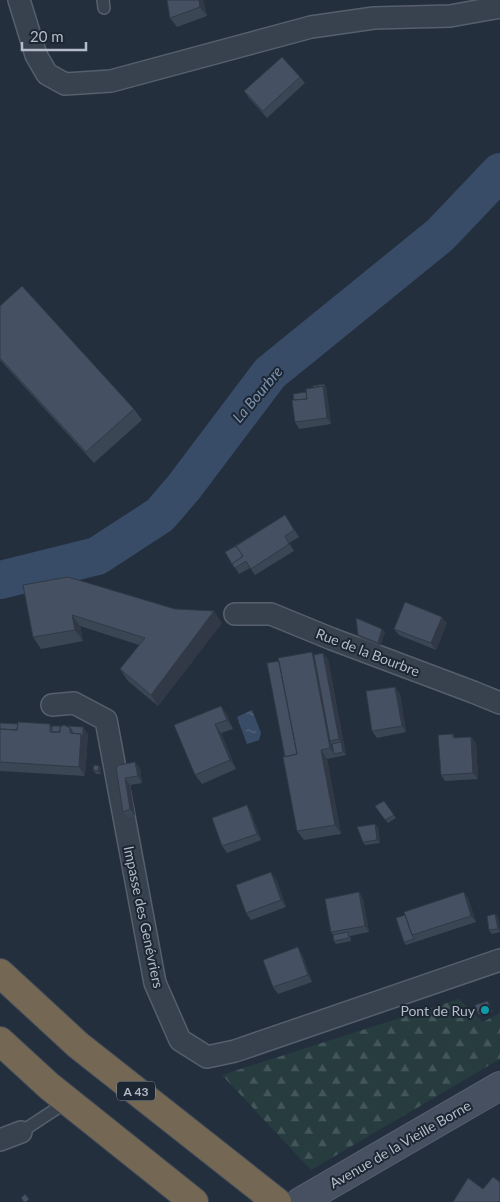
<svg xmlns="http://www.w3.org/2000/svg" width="500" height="1202" viewBox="0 0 500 1202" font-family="Lato,sans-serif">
<defs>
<pattern id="forest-firs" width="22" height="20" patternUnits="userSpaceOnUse" patternTransform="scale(1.25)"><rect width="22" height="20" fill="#263c3f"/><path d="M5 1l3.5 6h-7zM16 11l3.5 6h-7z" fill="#435659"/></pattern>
<pattern id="water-ripples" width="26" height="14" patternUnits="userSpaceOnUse" patternTransform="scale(1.25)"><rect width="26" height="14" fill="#394c67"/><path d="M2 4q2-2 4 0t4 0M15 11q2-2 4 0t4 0" fill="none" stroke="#53647b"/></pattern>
</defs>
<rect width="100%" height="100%" fill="#242f3e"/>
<!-- forest -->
<path fill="url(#forest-firs)" d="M459,999L483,1022L500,1013V1059L311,1170L222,1075Z"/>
<!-- water -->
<path fill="url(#water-ripples)" d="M252,710L261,733L259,740L247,744L237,717Z"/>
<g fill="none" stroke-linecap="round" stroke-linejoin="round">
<!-- river -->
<path stroke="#394c67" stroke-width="38" d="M0,580L97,556L160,515L184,487L270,373L440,235L500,172"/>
<defs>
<path id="lane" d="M103,0L104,8
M21,1132L68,1101"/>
<path id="street" d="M19,0L36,55L47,74L65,84L111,81L311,27L374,18L450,16L500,7
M235,614H271L332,639L473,692L500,703
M52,705L74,703L106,720L155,983L180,1040L207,1057L235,1051L500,960
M0,1140L21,1132"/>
<path id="secondary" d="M300,1202L500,1086"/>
<path id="highway" d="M0,973L78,1045L277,1202
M0,1041L49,1086L194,1202"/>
</defs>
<!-- lane casing -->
<use href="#lane" stroke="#565f6c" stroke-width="14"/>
<!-- street casing -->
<use href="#street" stroke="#565f6c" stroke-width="24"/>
<!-- secondary casing -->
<use href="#secondary" stroke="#565f6c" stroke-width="30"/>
<!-- highway casing -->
<use href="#highway" stroke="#434c59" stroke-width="30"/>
<!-- lane -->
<use href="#lane" stroke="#38414e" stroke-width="11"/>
<!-- street -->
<use href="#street" stroke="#38414e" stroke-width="21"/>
<!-- secondary -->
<use href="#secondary" stroke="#465061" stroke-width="28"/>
<!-- highway -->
<use href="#highway" stroke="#746855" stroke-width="28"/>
</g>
<!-- wall -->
<path fill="#3b4654" d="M167,0H203L207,16L177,27L170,18Z
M300,77L305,83L267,118L249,98L244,91Z
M0,306L134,409L142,420L94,463L0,360Z
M324,384L326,387L331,424L299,429L295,422L306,392L313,388Z
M285,515L299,537L289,543L294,551L255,575L250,568L239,574L225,552Z
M23,585L175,609L222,623L158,706L128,681L120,669L139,645L80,626L83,641L41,649L33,637Z
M447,623L436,650L399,635L394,629Z
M385,632L380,646L360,638L358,635Z
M314,655L328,659L346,755L327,759L341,834L304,840L297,831L285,757Z
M395,687L400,694L406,732L377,738L372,731Z
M221,706L227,715L233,729L221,733L236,769L202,784L195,775Z
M0,723L52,727H83L88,734L85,776L0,771Z
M453,734L455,738L471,737L476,743L478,779L445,781L441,775Z
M99,766L101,769V774H96L93,770Z
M116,768H140L142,783L130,785L135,816L128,818L123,812Z
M384,801L396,818L388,823L375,806Z
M247,805L251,812L261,840L227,853L222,846Z
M378,827L380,843L365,845L363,842Z
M276,879L286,907L251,920L246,913Z
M359,892L363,899L369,932L350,936L351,941L336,944L334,941L333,935L331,932Z
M468,898L476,922L406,945L404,942L396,918Z
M495,914L498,917L500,932L492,934L489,930Z
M302,954L312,982L278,994L273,987Z
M490,1005L492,1012L480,1015L477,1012Z"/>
<!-- shaded-wall -->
<path fill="#303945" d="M199,0H203L207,16L200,7Z
M324,384L326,387L331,424L327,418L323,386Z
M214,611L222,623L158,706L151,695Z
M72,615L80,626L83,641L75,630Z
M442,617L447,623L436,650L431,643Z
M382,629L385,632L380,646L378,643Z
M312,652L319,661L330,741L334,747V754L330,748Z
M323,653L328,659L344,746L339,739Z
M395,687L400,694L406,732L402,726Z
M221,706L227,715L233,729L227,720Z
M215,724L221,733L236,769L230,760Z
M83,727L88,734L85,776L79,767L81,734Z
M471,737L476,743L478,779L473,773Z
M341,742L344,746L346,755L343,752Z
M321,750L327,759L341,834L335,825Z
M135,762L140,768L142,783L138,776Z
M99,766L101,769V774L98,771Z
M125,778L130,785L135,816L130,809Z
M247,805L251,812L261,840L257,834Z
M375,824L378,827L380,843L377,840Z
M271,872L276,879L286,907L281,900Z
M359,892L363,899L369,932L365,926Z
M464,892L468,898L476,922L471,916Z
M495,914L498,917L500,932L498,929Z
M298,947L302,954L312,982L308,975Z"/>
<!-- building -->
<path fill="#455162" stroke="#303945" d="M167,0H199L200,7L170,18Z
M282,57L300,77L263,111L244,91Z
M22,286L134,409L86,452L0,358V306Z
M324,384L325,390L323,386L313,388V386Z
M323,386L327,418L295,422L292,400L307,399L306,389Z
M306,392L307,399L294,400L293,394Z
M285,515L294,530L285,536L289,544L251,569L246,561L235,568L232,564L243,556L236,546Z
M236,546L243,556L232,564L225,552Z
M68,577L175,609L214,611L151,695L120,669L145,638L72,615L75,630L33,637L23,585Z
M405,602L442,617L431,643L394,629Z
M356,618L382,629L378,643L358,635Z
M312,652L330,748L321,750L335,825L297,831L283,757L297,754L278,658Z
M323,653L339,739L330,741L314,655Z
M279,661L297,754L285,757L267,663Z
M395,687L402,726L372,731L366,691Z
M221,706L227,720L215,724L230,760L195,775L174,725Z
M18,722L50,724V732H60V727L64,725L70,728V733L81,734L79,767L0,762V729L17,730Z
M0,723L18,724L17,730L0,729Z
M52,726H62L60,727V732H52Z
M67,726L83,727V736L81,734L72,733V730L70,728Z
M453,734V738L471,737L473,773L441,775L438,735Z
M341,742L343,752L334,754L332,744Z
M135,762L138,776L125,778L130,809L123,812L116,768L119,765Z
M94,765L99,766L98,771L93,770Z
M384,801L394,815L385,820L375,806Z
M247,805L257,834L222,846L212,818Z
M375,824L377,840L363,842L357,827Z
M271,872L281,900L246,913L236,885Z
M359,892L365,926L331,932L325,899Z
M464,892L471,916L412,935L404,912Z
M495,914L498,929L489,930L487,916Z
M405,915L412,935L414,939L404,942L396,918Z
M348,932L349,938L334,941L333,935Z
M298,947L308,975L273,987L263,960Z
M488,1001L490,1008L477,1012L475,1005Z
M493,1177L500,1182V1202H453L468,1178L483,1189Z
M25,1194L29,1199L26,1202H24L21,1198Z"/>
<!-- markers -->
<circle fill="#0f9aa8" stroke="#1d2633" stroke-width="2" cx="485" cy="1010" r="5"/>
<g text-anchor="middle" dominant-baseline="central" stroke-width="4" stroke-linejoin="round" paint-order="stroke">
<!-- shield labels -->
<rect fill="#1d2633" stroke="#878f9c" stroke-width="1" x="117" y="1081.5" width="38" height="19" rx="4"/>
<g font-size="12" font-weight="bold" fill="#b4bcc9">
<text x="136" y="1091">A 43</text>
</g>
<!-- street labels -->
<g font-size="14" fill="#b4bcc9" stroke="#1d2633">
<text transform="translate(368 652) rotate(21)">Rue de la Bourbre</text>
<text transform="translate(144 917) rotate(78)">Impasse des Genévriers</text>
<text transform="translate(400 1144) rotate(-30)">Avenue de la Vieille Borne</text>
</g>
<!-- poi labels -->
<g font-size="14" fill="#b4bcc9" stroke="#1d2633" text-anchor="end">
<text x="475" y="1010">Pont de Ruy</text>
</g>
<!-- water labels -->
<g font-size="15" font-style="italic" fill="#7c92b1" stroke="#1d2633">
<text transform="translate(257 394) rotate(-50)">La Bourbre</text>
</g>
</g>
<!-- scale -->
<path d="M22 42v8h64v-8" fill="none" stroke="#b4bcc9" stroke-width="2.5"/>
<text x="30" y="42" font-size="15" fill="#b4bcc9" stroke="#1d2633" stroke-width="4" paint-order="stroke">20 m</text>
</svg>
